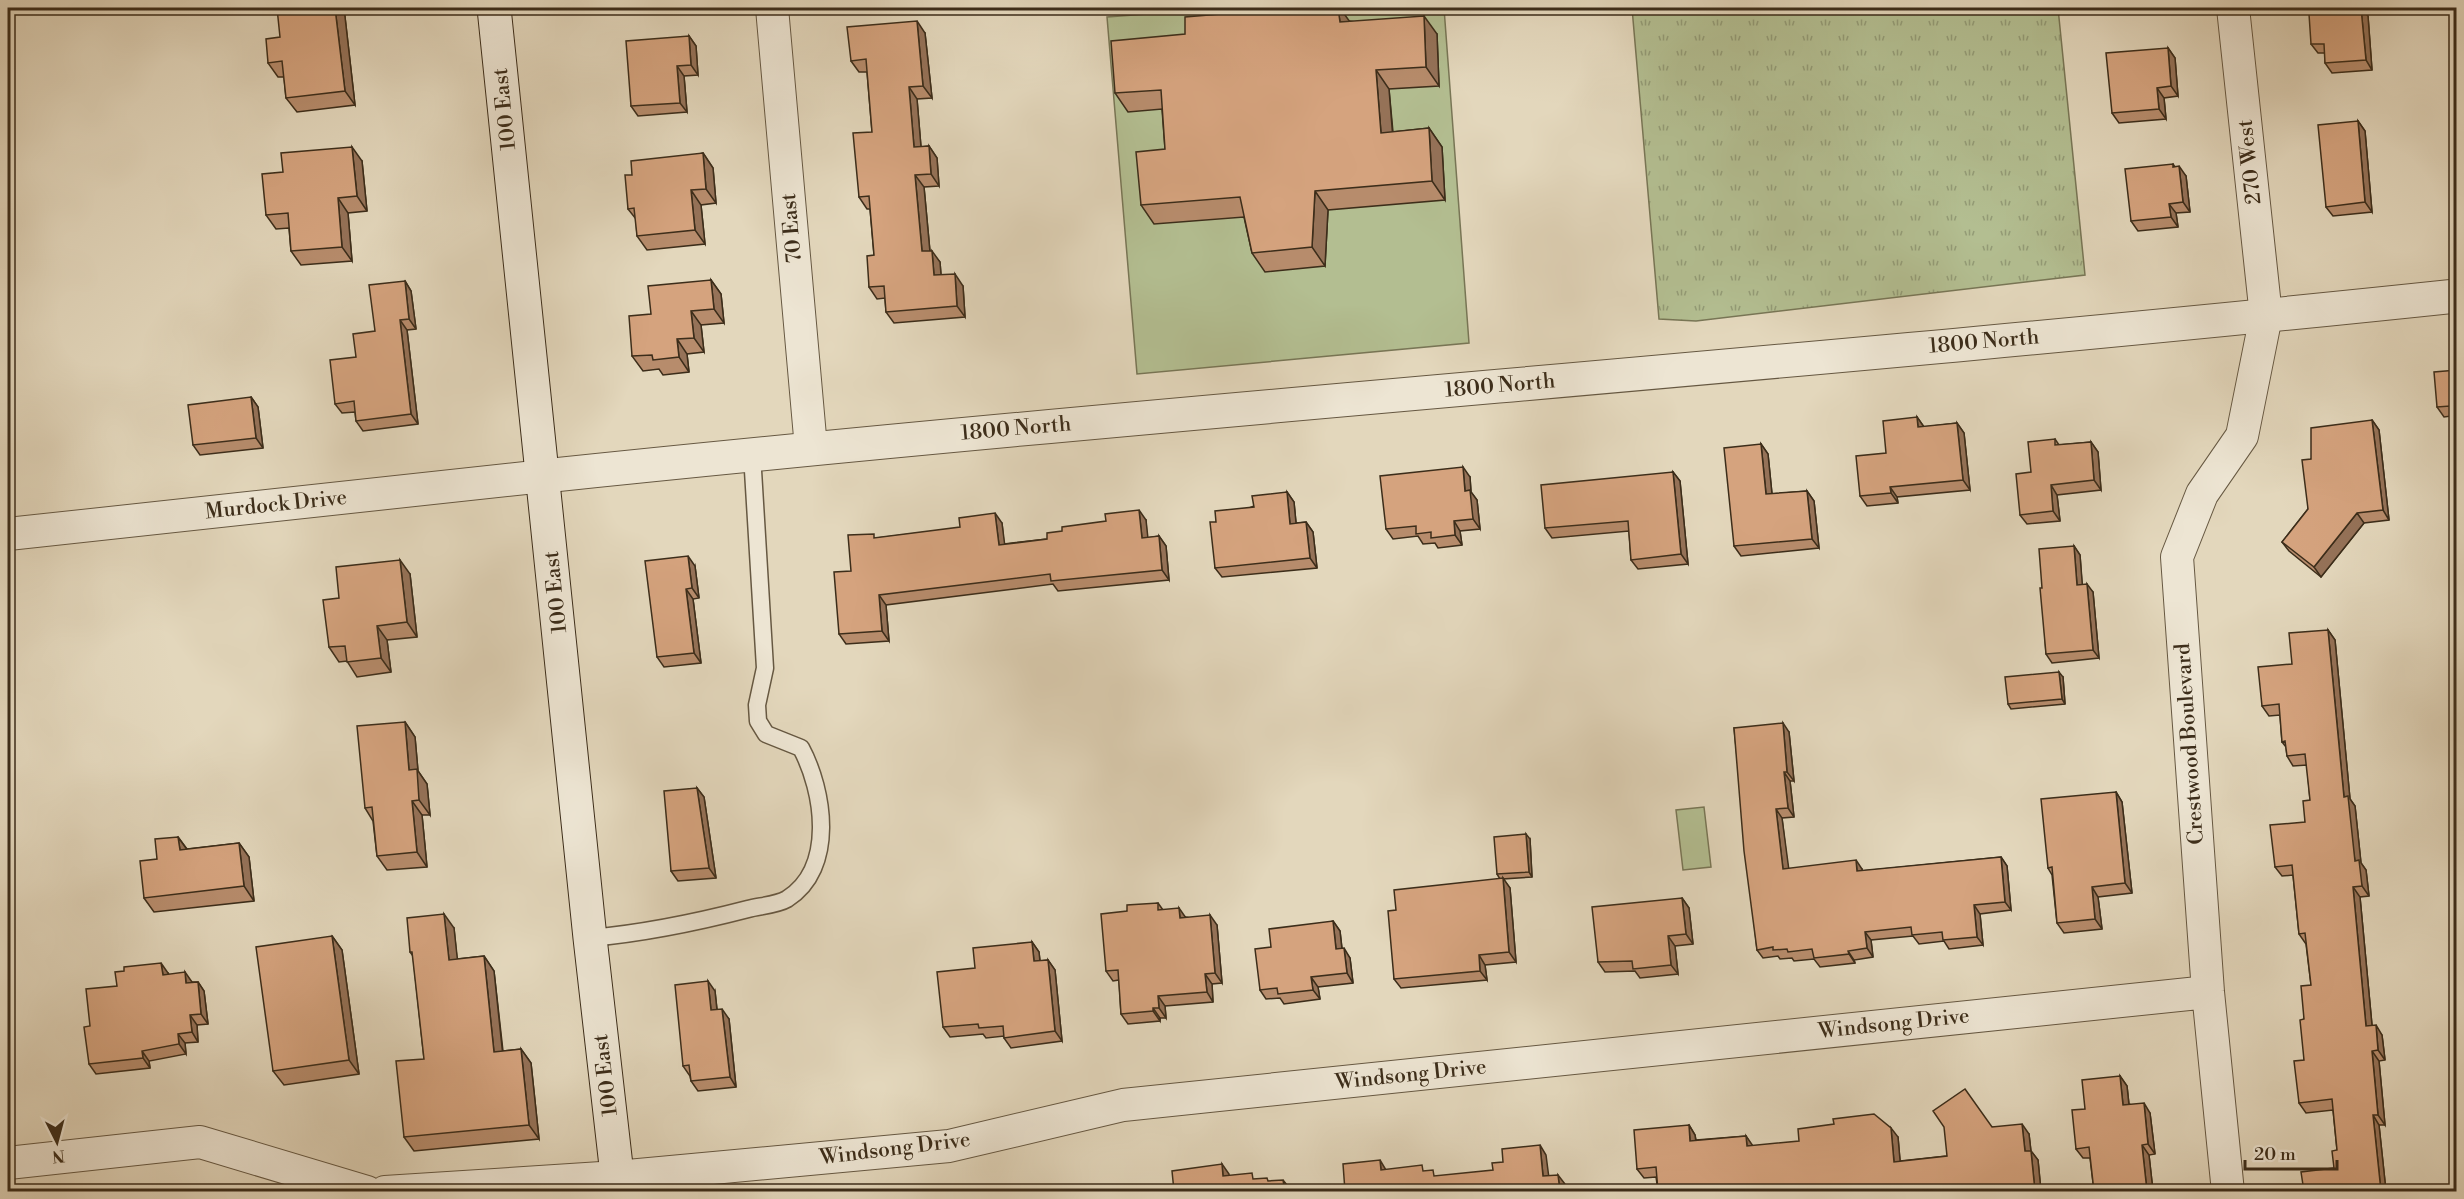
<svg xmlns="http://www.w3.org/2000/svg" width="2464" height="1199" viewBox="0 0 2464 1199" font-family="'Libre Bodoni',serif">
<defs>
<pattern id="park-tufts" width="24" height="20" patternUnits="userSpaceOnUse" patternTransform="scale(1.5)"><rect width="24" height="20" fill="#b3be91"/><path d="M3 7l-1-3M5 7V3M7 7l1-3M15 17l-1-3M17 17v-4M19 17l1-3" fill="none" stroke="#939b76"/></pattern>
</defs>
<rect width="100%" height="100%" fill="#e3d7bc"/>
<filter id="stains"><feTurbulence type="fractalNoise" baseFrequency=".00333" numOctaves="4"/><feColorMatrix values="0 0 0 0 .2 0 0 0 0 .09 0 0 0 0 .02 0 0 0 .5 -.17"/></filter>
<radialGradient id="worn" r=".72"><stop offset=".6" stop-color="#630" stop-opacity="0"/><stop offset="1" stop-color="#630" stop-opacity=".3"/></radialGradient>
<!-- green -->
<path fill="#b3be91" stroke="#787656" stroke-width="1.5" d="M1228,8H1444L1469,343L1137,374L1107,17Z
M1704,807L1711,867L1683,870L1676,810Z"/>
<!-- park -->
<path fill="url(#park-tufts)" stroke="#787656" stroke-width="1.5" d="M1632,8H2058L2085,275L1696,321L1659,319Z"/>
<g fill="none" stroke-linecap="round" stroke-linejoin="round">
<defs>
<path id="service" d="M590,938C646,933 694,923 748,909C759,906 777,905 787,899C836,868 824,791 801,748L766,734L758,721L757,705L765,668L752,454"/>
<path id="minor" d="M772,8L811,448
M8,534L544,476
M8,1163L200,1142L367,1192
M385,1192L617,1177L949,1146L1123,1105L2208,992
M2228,1192L2208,992L2177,557L2202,494L2242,436L2266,316L2233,8"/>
<path id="tertiary" d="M544,476C1181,409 1820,363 2456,296"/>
<path id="secondary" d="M494,8L590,938L619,1192"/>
</defs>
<!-- service casing -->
<use href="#service" stroke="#665842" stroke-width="19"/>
<!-- minor casing -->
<use href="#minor" stroke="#665842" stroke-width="34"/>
<!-- tertiary casing -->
<use href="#tertiary" stroke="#665842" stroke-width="35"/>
<!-- secondary casing -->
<use href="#secondary" stroke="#3c2d1a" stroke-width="35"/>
<!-- service -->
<use href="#service" stroke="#ede5d3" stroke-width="16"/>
<!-- minor -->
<use href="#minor" stroke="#ede5d3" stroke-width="32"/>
<!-- tertiary -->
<use href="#tertiary" stroke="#ede5d3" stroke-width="33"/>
<!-- secondary -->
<use href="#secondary" stroke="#ede5d3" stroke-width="33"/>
</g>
<!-- wall -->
<path fill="#b78c6c" stroke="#3c2d1a" stroke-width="1.5" d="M344,8L355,105L297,112L286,98L284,77H278L268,63Z
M2347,8H2362L2368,16L2372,70L2332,73L2325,63V53H2318L2311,44Z
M1349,21L1437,34L1439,86L1389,89L1393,132L1429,128L1442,147L1445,200L1328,210L1325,266L1265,272L1252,253L1244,217L1154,224L1141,205L1165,149L1162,109L1128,112L1115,93Z
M925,33L932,98L917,99L921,147L929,146L937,158L939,186L924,187L930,251L940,262L941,275L963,286L965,317L894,323L886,312L885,298L877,299L869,287L874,255L870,209H867L859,197L872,132L867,72H859L851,61Z
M689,36L696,46L698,75L684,76L687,112L638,116L631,106Z
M2168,48L2175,58L2178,96L2164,98L2166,119L2119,123L2112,113Z
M2358,121L2365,131L2372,212L2333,216L2326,207Z
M703,153L713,168L716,203L701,205L705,244L647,250L637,236L636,219L628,209L632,175Z
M362,161L367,211L348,213L352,261L301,265L291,251L289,228L276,229L266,215Z
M2173,164L2175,167L2186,176L2190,212L2176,213L2178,227L2138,231L2131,221Z
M711,280L721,294L724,323L701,325L704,352L687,354L689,372L663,375L659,369L643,371L632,356L651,314Z
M405,281L411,291L416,329L407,330L418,424L363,431L356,421L355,412L342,413L335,404L356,357L375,331Z
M2457,370V428L2452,422L2451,416L2444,417L2437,407Z
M251,397L258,407L263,448L200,455L193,445Z
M1917,417L1924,427L1957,423L1964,433L1970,490L1897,497L1898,503L1867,506L1860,496L1886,453Z
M2372,420L2379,430L2389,520L2364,523L2321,577L2289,551L2282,542L2308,509L2311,459Z
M2055,439L2059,445L2091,442L2098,452L2101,490L2057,495L2060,521L2027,524L2020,515L2031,472Z
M1761,444L1768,454L1772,494L1807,491L1814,501L1819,548L1741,556L1734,546Z
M1673,472L1680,481L1688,564L1638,569L1631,560L1629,531L1552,538L1545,528Z
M1470,477L1471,492L1477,500L1480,529L1460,531L1462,545L1438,548L1435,543L1423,544L1418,536L1393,539L1386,529Z
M1287,492L1294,502L1296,523L1306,522L1313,532L1317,568L1222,577L1215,568L1216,522Z
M1146,520L1147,538L1159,536L1166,546L1169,580L1058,591L1053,584L886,605L889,641L846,644L839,634L877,538L1002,523L1004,544L1047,539Z
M2074,546L2080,555L2082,584L2093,592L2099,658L2052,663L2046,654L2042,588Z
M695,566L699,598L693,599L701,663L664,667L657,657Z
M410,574L417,637L387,640L391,672L357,677L347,661L339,662L329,647L339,598Z
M2328,630L2335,640L2350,799L2355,806L2361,863L2366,870L2369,896L2360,897L2372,1025L2382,1035L2385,1060L2379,1061L2385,1125H2379L2386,1191L2303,1185L2334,1168L2337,1150L2333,1110L2306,1113L2299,1103L2304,1060V1019L2311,985L2306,944L2299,934L2293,875L2282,876L2275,867L2305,822L2310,800L2307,765L2293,766L2287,756L2286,747L2282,742L2280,715L2269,716L2262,706L2292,664Z
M2063,677L2065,704L2011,709L2008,704Z
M405,722L415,737L418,771L427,784L430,815H422L427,867L387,870L377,856L373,821L365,808Z
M1734,728L1789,732L1794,781H1790L1794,817L1782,818L1788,869H1862V871L2001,857L2007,866L2011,910L1980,914L1983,945L1949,949L1944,941L1919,944L1913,936L1871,940L1873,957L1854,960L1855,963L1820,967L1814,959L1794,961L1792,958L1780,959L1778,956L1763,958L1757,950Z
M697,788L704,797L716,878L678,881L671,871Z
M2116,792L2122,802L2132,893L2098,897L2102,929L2064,933L2057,923L2052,875L2048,868Z
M178,837L187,849L239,843L249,857L254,901L154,912L144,898L157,859Z
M1530,839L1532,877L1503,879L1510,888L1516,962L1485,965L1487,980L1401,988L1394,979L1396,910L1500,879L1497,874Z
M1682,898L1689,908L1693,944L1675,946L1678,974L1640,978L1635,971L1605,972L1598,962Z
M1158,903L1163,910L1186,917L1217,925L1222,983L1212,984L1213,1002L1165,1006L1166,1018H1160V1021L1128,1024L1121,1014L1119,980L1113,981L1106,971L1127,911Z
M1333,921L1340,931L1342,948L1350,958L1353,983L1318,987L1320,999L1284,1004L1280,998L1266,999L1260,990L1271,947Z
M454,928L457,959L484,956L494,971L503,1051L521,1049L531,1063L539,1139L414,1151L404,1137L424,1059L413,956L410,952Z
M332,936L342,950L359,1074L284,1085L273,1071Z
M1032,942L1039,952L1040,961L1048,960L1055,970L1062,1041L1011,1048L1004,1038V1036L986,1038L983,1034L950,1037L943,1027Z
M168,973V974L192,982H198L204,991L208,1024L197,1025L198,1042L185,1043L186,1054L149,1061L150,1068L96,1074L89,1064L90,1026L117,986Z
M715,991L717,1009L729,1019L736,1087L698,1091L691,1081L690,1076L683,1066Z
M2120,1076L2127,1086L2129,1104L2150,1113L2155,1154L2149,1155L2153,1191H2094L2090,1158H2083L2076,1149L2085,1109Z
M1689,1125L1695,1135L1696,1140L1746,1136L1752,1146L1898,1137L1900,1161L1947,1156L1992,1127L2029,1134L2031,1151L2038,1160L2041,1191H1658L1656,1177L1644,1178L1637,1169Z"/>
<!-- shaded-wall -->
<path fill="#957258" stroke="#3c2d1a" stroke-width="1.5" d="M335,8H344L355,105L345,91Z
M1338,8H1340L1350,22H1340Z
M2361,8L2368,16L2372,70L2366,60Z
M1424,16L1437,34L1439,86L1426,67Z
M917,21L925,33L932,98L923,86Z
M689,36L696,46L698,75L691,65Z
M2168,48L2175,58L2178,96L2171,86Z
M677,66L684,76L687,112L680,103Z
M1376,70L1389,89L1394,152L1381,133Z
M909,87L917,99L922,159L914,147Z
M2157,88L2164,98L2166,119L2159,109Z
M2358,121L2365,131L2372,212L2365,202Z
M1429,128L1442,147L1445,200L1432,181Z
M929,146L937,158L939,186L931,174Z
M352,147L362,161L367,211L357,196Z
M703,153L713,168L716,203L706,189Z
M2179,166L2186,176L2190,212L2183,202Z
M915,175L924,187L931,263L922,251Z
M691,190L701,205L705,244L695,230Z
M1315,191L1328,210L1325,266L1312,247Z
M338,198L348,213L352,261L342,247Z
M2169,204L2176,213L2178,227L2171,217Z
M932,251L940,262L942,287L934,275Z
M955,274L963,286L965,317L957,306Z
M711,280L721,294L724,323L714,309Z
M405,281L411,291L416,329L409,319Z
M691,311L701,325L704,352L694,338Z
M400,320L407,330L418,424L411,414Z
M677,339L687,354L689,372L679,357Z
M251,397L258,407L263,448L256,438Z
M1917,417L1924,427H1918Z
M2372,420L2379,430L2389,520L2383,510Z
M1957,423L1964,433L1970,490L1963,480Z
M2091,442L2098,452L2101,490L2094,480Z
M1761,444L1768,454L1773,504L1766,494Z
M1463,467L1470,477L1471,492L1477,500L1480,529L1473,519L1465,491Z
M1673,472L1680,481L1688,564L1681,554Z
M2051,485L2057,495L2060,521L2053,511Z
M1890,487L1897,497L1898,503L1891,493Z
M1807,491L1814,501L1819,548L1812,539Z
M1287,492L1294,502L1297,533L1290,524Z
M1139,510L1146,520L1149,548L1142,538Z
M995,513L1002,523L1006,555L999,545Z
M2357,513L2364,523L2321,577L2314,567Z
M1454,521L1460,531L1462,545L1455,535Z
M1306,522L1313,532L1317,568L1310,558Z
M1159,536L1166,546L1169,580L1162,570Z
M2074,546L2080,555L2083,593L2077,585Z
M688,556L695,566L699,598L692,588Z
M400,560L410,574L417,637L407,622Z
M2087,584L2093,592L2099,658L2093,650Z
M686,589L693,599L701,663L694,653Z
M879,595L886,605L889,641L882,631Z
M377,626L387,640L391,672L381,658Z
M2328,630L2335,640L2350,799L2355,806L2361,863L2366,870L2369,896L2362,886L2355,861L2344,797Z
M2059,672L2063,677L2065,704L2062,699Z
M405,722L415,737L418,771L427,784L430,815L419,800L409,770Z
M1783,723L1789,732L1794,781L1787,772Z
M1784,772L1790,781L1794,817L1788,808Z
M697,788L704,797L716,878L709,868Z
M2116,792L2122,802L2132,893L2125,883Z
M412,801L422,815L427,867L417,852Z
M1776,809L1782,818L1790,878L1783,869Z
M1526,834L1530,839L1532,877L1529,872Z
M178,837L188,851L180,850Z
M239,843L249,857L254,901L244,886Z
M2001,857L2007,866L2011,910L2005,902Z
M1856,860L1862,869L1863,880L1857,871Z
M1503,878L1510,888L1516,962L1509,952Z
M2092,887L2098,897L2102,929L2095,919Z
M2353,887L2360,897L2373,1036L2366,1026Z
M1682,898L1689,908L1693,944L1686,934Z
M1974,905L1980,914L1983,945L1977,937Z
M1179,908L1186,918H1180Z
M444,914L454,928L459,974L449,960Z
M1210,915L1217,925L1222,983L1215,973Z
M1333,921L1340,931L1343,959L1336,949Z
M1865,932L1871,940L1873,957L1867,948Z
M332,936L342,950L359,1074L349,1060Z
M1668,936L1675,946L1678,974L1671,965Z
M1032,942L1039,952L1041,971L1034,961Z
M1344,948L1350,958L1353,983L1347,973Z
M1848,951L1854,960L1855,963L1849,954Z
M1479,955L1485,965L1487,980L1480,971Z
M484,956L494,971L504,1066L494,1052Z
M1048,960L1055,970L1062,1041L1055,1031Z
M161,963L168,973L169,984L163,975Z
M185,972L192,982L193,993L186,983Z
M1205,974L1212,984L1213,1002L1207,992Z
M1311,977L1318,987L1320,999L1313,990Z
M708,981L715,991L718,1020L711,1010Z
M198,982L204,991L208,1024L201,1014Z
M1158,996L1165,1006L1166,1018L1159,1008Z
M1153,1008L1160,1018V1021L1153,1011Z
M722,1009L729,1019L736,1087L730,1077Z
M190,1015L197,1025L198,1042L192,1032Z
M2376,1025L2382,1035L2385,1060L2378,1050Z
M178,1034L185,1043L186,1054L179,1044Z
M521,1049L531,1063L539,1139L529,1125Z
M142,1051L149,1061L150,1068L143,1058Z
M2372,1051L2379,1061L2385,1125L2378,1115Z
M2120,1076L2127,1086L2130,1115L2123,1105Z
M2144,1103L2150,1113L2155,1154L2148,1144Z
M2373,1115L2379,1125L2386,1191H2381Z
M2022,1124L2029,1134L2032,1161L2025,1151Z
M1689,1125L1695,1135L1697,1150L1690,1141Z
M1891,1128L1898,1137L1901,1171L1894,1162Z
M1746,1136L1753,1146H1747Z
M1540,1145L1546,1155L1550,1186L1543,1176Z
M2142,1145L2149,1155L2153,1191H2147Z
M2031,1151L2038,1160L2041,1191H2035Z
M1380,1160L1386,1170H1381Z
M1222,1164L1229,1174L1230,1186L1223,1176Z
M1558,1175L1565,1184L1566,1191H1560Z
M1283,1180L1290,1189L1291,1191H1285Z"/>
<!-- building -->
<path fill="#d5a37e" stroke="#3c2d1a" stroke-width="1.5" d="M277,8H335L345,91L286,98L282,61L268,63L266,39L280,37Z
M1293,8H1338L1340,22L1424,16L1426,67L1376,70L1381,133L1429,128L1432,181L1315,191L1312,247L1252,253L1240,197L1141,205L1136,152L1165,149L1161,90L1115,93L1111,41L1185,34V17Z
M2347,8H2361L2366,60L2325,63L2324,44H2311L2309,14L2315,13L2314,10Z
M917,21L923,86L909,87L914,147L929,146L931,174L915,175L922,251H932L934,275L955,274L957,306L886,312L884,286L869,287L867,256L874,255L869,196L859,197L853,133L872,132L866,59L851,61L847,27Z
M689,36L691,65L677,66L680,103L631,106L626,41Z
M2168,48L2171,86L2157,88L2159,109L2112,113L2106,53Z
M2358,121L2365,202L2326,207L2318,125Z
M352,147L357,196L338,198L342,247L291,251L288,213L266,215L262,174L283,172L281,153Z
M703,153L706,189L691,190L695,230L637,236L634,208L628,209L625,175H632L631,161Z
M2173,164V167L2179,166L2183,202L2169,204L2171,217L2131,221L2125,169Z
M711,280L714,309L691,311L694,338L677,339L679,357L653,360L652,355L632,356L629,316L651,314L648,286Z
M405,281L409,319L400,320L411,414L356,421L354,401L335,404L330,360L356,357L353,334L375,331L369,285Z
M2457,370V428H2456V421L2452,422L2450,406L2437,407L2434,372Z
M251,397L256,438L193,445L188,405Z
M1917,417L1918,427L1957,423L1963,480L1890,487L1891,493L1860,496L1856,456L1886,453L1883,421Z
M2372,420L2383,510L2357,513L2314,567L2282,542L2308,509L2302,460L2311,459V428Z
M2055,439V445L2091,442L2094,480L2051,485L2053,511L2020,515L2016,474L2031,472L2028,442Z
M1761,444L1766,494L1807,491L1812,539L1734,546L1724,448Z
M1463,467L1465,491L1470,490L1473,519L1454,521L1455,535L1431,538V532L1416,534V526L1386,529L1380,476Z
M1673,472L1681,554L1631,560L1628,521L1545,528L1541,485Z
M1287,492L1290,524L1306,522L1310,558L1215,568L1210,522H1216L1215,511L1254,507L1252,496Z
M1139,510L1142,538L1159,536L1162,570L1051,581L1050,574L879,595L882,631L839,634L834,572L851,571L848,535L874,534V538L960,527L959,518L995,513L999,545L1047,539V533L1062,531V527L1106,521L1105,514Z
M2074,546L2077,585L2087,584L2093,650L2046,654L2040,588H2042L2039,549Z
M688,556L692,588L686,589L694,653L657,657L645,561Z
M400,560L407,622L377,626L381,658L347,662L345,646L329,647L323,600L339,598L336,567Z
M2328,630L2344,797L2348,796L2355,861L2359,860L2362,886L2353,887L2366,1026L2376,1025L2378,1050L2372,1051L2378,1115H2373L2381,1191H2298V1185H2303L2301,1172L2334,1168L2332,1151L2337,1150L2332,1099L2299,1103L2294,1061L2304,1060L2300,1020L2304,1019L2301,986L2311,985L2305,933L2299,934L2292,865L2275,867L2270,825L2305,822L2303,801L2310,800L2305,754L2287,756L2285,741L2282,742L2279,704L2262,706L2258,667L2292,664L2289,633Z
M2059,672L2062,699L2008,704L2005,677Z
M405,722L409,770L417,769L419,800L412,801L417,852L377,856L372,807L365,808L357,726Z
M1783,723L1787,772H1784L1788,808L1776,809L1783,869L1856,860L1857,871L2001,857L2005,902L1974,905L1977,937L1943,940L1942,932L1912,935L1911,927L1865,932L1867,948L1848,951L1849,954L1814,958L1812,949L1788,952L1787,949L1773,950V947L1757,950L1744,851L1734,728Z
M697,788L709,868L671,871L664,791Z
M2116,792L2125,883L2092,887L2095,919L2057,923L2052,867L2048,868L2041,799Z
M1526,834L1529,872L1497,874L1494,837Z
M178,837L180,850L239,843L244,886L144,898L140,861L157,859L155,839Z
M1503,878L1509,952L1479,955L1480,971L1394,979L1388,911L1396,910L1394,890Z
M1682,898L1686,934L1668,936L1671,965L1633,969L1632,961L1598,962L1592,907Z
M1158,903V910L1179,908L1180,918L1210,915L1215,973L1205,974L1207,992L1158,996L1159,1008H1153V1011L1121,1014L1118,970L1106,971L1101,914L1127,911V905Z
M444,914L449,960L484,956L494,1052L521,1049L529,1125L404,1137L396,1061L424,1059L412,952H410L407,918Z
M1333,921L1336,949L1344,948L1347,973L1311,977L1313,990L1278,994L1277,988L1260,990L1255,949L1271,947L1269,929Z
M332,936L349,1060L273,1071L256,947Z
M1032,942L1034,961L1048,960L1055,1031L1004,1038L1003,1026L979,1028L978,1024L943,1027L937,972L975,968L973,948Z
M161,963L163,975L185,972L186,983L198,982L201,1014L190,1015L192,1032L178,1034L179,1044L142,1051L143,1058L89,1064L84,1027L90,1026L86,989L117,986L115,972L124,971V967Z
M708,981L711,1010L722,1009L730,1077L691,1081L689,1065L683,1066L675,985Z
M2120,1076L2123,1105L2144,1103L2148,1144L2142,1145L2147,1191H2094L2089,1147L2076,1149L2072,1110L2085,1109L2082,1080Z
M1965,1089L1992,1127L2022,1124L2025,1151H2031L2035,1191H1780V1189L1747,1191H1658L1656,1167L1637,1169L1634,1130L1689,1125L1690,1141L1746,1136L1747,1146L1799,1141L1798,1129L1834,1124L1833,1119L1874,1114L1891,1128L1894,1162L1947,1156L1944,1127L1933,1111Z
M1540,1145L1543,1176L1558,1175L1560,1191H1345L1343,1164L1380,1160L1381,1170L1422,1165L1423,1171L1433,1170L1434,1176L1493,1170L1492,1163L1503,1162L1502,1149Z
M1222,1164L1223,1176L1252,1173L1253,1179L1267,1178L1268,1181L1283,1180L1285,1191H1174L1172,1171Z"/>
<g text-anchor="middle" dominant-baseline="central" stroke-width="5" stroke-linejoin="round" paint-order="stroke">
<!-- street labels -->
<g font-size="21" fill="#3c2d1a" stroke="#ede5d3">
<text transform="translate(505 109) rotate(-96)">100 East</text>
<text transform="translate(2250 162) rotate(-96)">270 West</text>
<text transform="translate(792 228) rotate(-95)">70 East</text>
<text transform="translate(1984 342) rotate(-5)">1800 North</text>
<text transform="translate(1500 386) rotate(-5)">1800 North</text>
<text transform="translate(1016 429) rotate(-5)">1800 North</text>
<text transform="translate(276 505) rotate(-6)">Murdock Drive</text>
<text transform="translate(556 592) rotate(-96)">100 East</text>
<text transform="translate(2190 744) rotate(-94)">Crestwood Boulevard</text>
<text transform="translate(1894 1024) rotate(-6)">Windsong Drive</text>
<text transform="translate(606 1075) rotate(-97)">100 East</text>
<text transform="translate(1411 1075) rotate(-6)">Windsong Drive</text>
<text transform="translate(895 1149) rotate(-7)">Windsong Drive</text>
</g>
</g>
<!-- margin -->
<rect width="2464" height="1199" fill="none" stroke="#e3d7bc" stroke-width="30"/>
<rect x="9" y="9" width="2446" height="1181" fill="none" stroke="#3c2d1a" stroke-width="3"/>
<rect x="15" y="15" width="2434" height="1169" fill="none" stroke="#3c2d1a" stroke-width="1.5"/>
<!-- north arrow -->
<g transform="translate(57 1142) rotate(174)" stroke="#ede5d3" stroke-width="4.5" paint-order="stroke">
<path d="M0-4.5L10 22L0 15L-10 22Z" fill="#3c2d1a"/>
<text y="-9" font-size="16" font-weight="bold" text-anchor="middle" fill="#3c2d1a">N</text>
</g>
<!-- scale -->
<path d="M2245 1160v9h92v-9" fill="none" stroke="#3c2d1a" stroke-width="3"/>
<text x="2254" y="1160" font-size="18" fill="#3c2d1a" stroke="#ede5d3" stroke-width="4.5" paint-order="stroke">20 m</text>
<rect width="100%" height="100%" filter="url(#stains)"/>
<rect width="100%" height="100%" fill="url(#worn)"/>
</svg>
